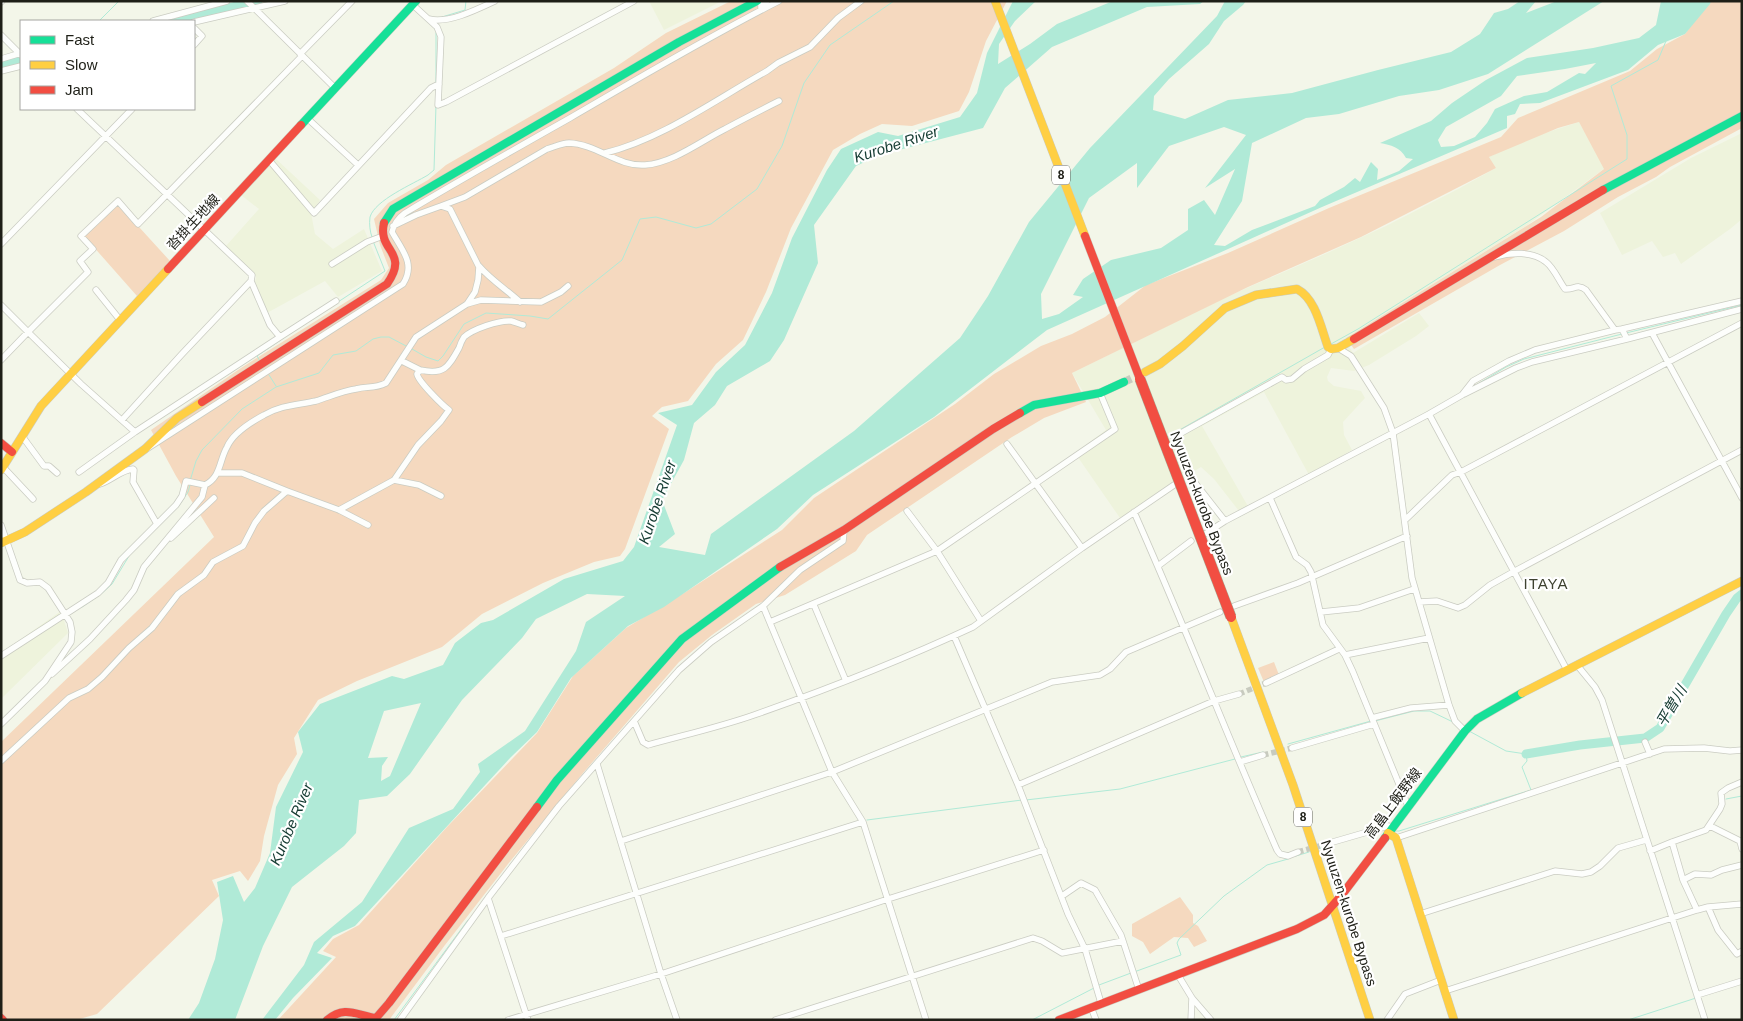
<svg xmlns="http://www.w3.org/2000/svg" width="1743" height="1021" viewBox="0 0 1743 1021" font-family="Helvetica,'Noto Sans JP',sans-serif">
<rect width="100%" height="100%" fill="#f3f6e9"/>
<!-- built -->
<path fill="#eef3dc" d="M649,1H722L664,30Z
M1579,122L1605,168L1526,226L1344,339L1353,353L1419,313L1429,326L1416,336L1369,365L1354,371L1331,368L1327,377L1328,381L1334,386L1361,391L1365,398L1343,422L1344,435L1352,450L1309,475L1264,392L1202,426L1249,508L1239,511L1214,479L1201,467L1120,518L1075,453L1106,430L1072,373L1224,298L1325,254L1386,226L1460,188L1496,168L1489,157L1527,139Z
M1742,133V219L1730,229L1681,264L1675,253L1663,257L1652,241L1622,255L1600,213L1691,158Z
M275,158L320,200L311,213L315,234L333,249L364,229L382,271L338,297L325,281L267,313L255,282L256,277L254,273L226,246L259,209L241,195Z
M61,611L68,633L1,699V653Z"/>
<!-- green -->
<path fill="#f5d9bf" d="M731,1H1007L986,41L969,92L959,111L912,126L882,124L860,134L833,150L791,228L766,292L743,340L716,364L688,401L662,407L652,416L669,429L625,549L620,556L594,562L543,583L482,614L442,647L357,681L318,700L294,738L297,754L278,785L264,836L260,861L248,881L240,871L212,880L219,896L97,1014L76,1020H1V742L214,537L176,476L151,430L241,368L381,280L389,268L380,245L374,219L388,203L428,180L446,165L614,68L666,33Z
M1709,1H1742V128L1670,167L1656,177L1618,197L1564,231L1500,265L1354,349L1346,338L1541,217L1604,169L1579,122L1558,128L1489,157L1496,168L1361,237L1248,287L1072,373L1086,402L1044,418L1012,437L867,535L856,551L785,595L756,604L712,635L679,662L583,773L508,864L445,945L389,1020H348L344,1018L342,1020H278L336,957L323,951L333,939L359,925L447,827L537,733L573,676L626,628L684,593L782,530L814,498L955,404L994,374L1041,346L1072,334L1105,317L1146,285L1228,253L1329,208L1501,137L1518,118L1630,71L1657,49L1685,34Z
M118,204L170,261L137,296L84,236Z
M1274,662L1279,675L1264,682L1258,668Z
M1180,897L1193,915V923L1198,926L1207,941L1194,947L1188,938L1174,937L1150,954L1143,942L1132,936V924Z"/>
<!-- water -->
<path fill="#b0ead7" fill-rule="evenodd" d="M1013,1H1036L1015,21L999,44L998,64L1030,44L1057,24L1113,1H1204L1200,4L1147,7L1052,47L1005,88L983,128L880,155L856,166L814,225L818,263L784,340L770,361L727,386L715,405L694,423L684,460L662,500L675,534L659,547L705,555L711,534L854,431L960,338L988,296L1029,222L1090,148L1217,16L1225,1H1246L1243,5L1224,21L1209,44L1169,79L1154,96L1153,110L1185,119L1228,100L1292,93L1378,70L1451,52L1480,34L1494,13L1508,9L1520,1H1536L1526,13L1557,1H1604L1488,74L1439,90L1399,96L1339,114L1306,118L1252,143L1242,201L1214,245L1225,246L1252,230L1315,206L1320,200L1344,187L1355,178L1360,182L1371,162L1378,169L1377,180L1399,171L1413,159L1406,158C1400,147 1391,145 1380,143L1431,121L1452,103L1486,80L1527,58L1593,48L1639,38L1656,25L1661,1H1711L1710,4L1685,34L1658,45L1628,70L1540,103L1520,104L1515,114L1507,116V128L1322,207L1047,330L934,417L813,495L777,529L664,607L628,626L571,678L537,732L511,757L355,926L333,936L317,953L332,958L293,998L275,1020H262L304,965L314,942L362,902L409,828L453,809L480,772L478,764L525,731L576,651L586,622L625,596L587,594L536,619L522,638L462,700L410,774L387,796L359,800L356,833L344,846L292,887L263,946L235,1020H188L199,1003L215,959L223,920L217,882L233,876L244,902L255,888L270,853L276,807L303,752L298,732L320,704L392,676L404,679L443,665L455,643L481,623L493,620L564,579L623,561L634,547L677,425L658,413L692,405L716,372L745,345L772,293L792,238L827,170L841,149L878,132L898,136L960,117L977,93L987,53ZM1596,63L1585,74L1579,73L1547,92L1524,96L1495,109L1487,123L1475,137L1454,146L1441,147L1438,140L1446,127L1501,96L1517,76L1565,69ZM1224,127L1246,135L1205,188L1235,169L1215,215L1204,200L1188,209V230L1161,248L1111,260L1083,279L1073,295L1083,297L1059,314L1042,319L1041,294L1089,198L1137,163V188L1169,146ZM421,703L390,776L381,781L382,766L388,757L368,758L384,711Z"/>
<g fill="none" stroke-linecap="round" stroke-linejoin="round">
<!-- stream -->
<path stroke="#b0ead7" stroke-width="1" d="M442,17L465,10L466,1
M99,21L119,1
M436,33V84
M372,237C370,232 369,224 370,217C375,200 413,184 428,175L434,170L436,105
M338,302L385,271L373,241
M1626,333L1742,305
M1331,344L1358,329L1627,159V135L1611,86L1658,60L1666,41
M412,349L426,357L438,361L443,356L464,324L486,313L530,316L548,319L622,260L640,219L656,217L696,228L711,224L757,189L782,146L804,83L830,45L894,1
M260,361L257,356L285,337
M269,375L276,386
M1476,385L1506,367L1524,359L1622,334
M1169,436L1325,347
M190,481L196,461L202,450L242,409L276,387L319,373L333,355L356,351L373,339L381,337H389L408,347
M178,507L188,492L190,485
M82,607L101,594L112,584L129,556
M1375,721L1414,711H1430L1453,722
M1288,744L1371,721
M1241,757L1263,752
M1726,799L1742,796
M1026,800L1120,789L1235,759
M867,820L1022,800
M1395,831H1399L1531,790L1522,767L1527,761L1526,754L1506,751L1469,731
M1317,849L1326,847
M1296,856L1309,852
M1134,972L1181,955L1177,943L1179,939L1224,896L1267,865L1288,859
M1099,985L1131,973
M394,1020L468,920
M1032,1020L1094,988
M1628,1020L1696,998"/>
<!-- river -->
<path stroke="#b0ead7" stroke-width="9" d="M172,21L258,1
M1,66L21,60
M1526,754L1580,745L1645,738L1660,728L1726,614L1737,598L1742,594"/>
<!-- street-tunnel -->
<path stroke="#c8cbbf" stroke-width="5.5" stroke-dasharray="5.5 3" stroke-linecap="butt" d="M1239,694L1266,683
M1263,755L1292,748
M1298,852L1326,844"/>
<!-- secondary-tunnel -->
<path stroke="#c8cbbf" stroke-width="8" stroke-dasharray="8 4" stroke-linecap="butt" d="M1124,382L1143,373"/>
<defs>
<path id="street" d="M247,1L335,88
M1,2L2,1
M413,5L437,27L441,37L438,105L446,102L634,1
M761,10V5L767,1
M429,19C448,24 478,9 495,1
M153,21L227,1
M194,22L285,1
M194,28L202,36L194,45
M1,35L21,55
M300,54L352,1
M1,59L21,53
M1,71L21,66
M77,109L252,275L251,281L182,354L122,420
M307,118L358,165
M605,153C662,139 715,100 767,71L778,63L810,47L838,18L861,1
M269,160L314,213L431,88L439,84
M441,206L465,197L547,149C554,147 562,143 569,143C597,144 618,167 645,165C673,163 701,141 725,129C743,119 761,110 779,101
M1,244L132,109
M1495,257C1511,252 1533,251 1546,262C1554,268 1559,281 1565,289C1574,290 1577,283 1586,290L1615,330
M332,264L367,242L383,236
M479,266C491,280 507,290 520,302
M96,290L120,320
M467,304L481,300L541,302L561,292L568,286
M1,305L28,332L88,272L80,261L93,249L81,236L118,201L138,224L302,56
M1622,329L1742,301
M1652,333L1742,498
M280,337L336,301
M1338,348L1351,356L1384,408L1393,433L1412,578L1449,705L1455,721L1465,731
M1,360L28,332L81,384L135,432
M420,370C444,375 448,368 459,348C460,345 462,340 464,337C473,329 499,320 511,321C515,322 519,324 523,325
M1464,394L1516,368L1532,362L1627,339
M1429,414L1567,670
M22,436L44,466H49L57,473
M1007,444L1082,548
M148,448L403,284C416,264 402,250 392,232C394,223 398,218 405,213C460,180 515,149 570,118C639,78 708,37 779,1
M3,467L33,499
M79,472L135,432L280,337L270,325L251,281
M394,480L418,445L441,421L449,410C442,405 418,381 417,374L420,370L402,361
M100,484C112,480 121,470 133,469L134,470L133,482L157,524
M287,491L339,510L368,525
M1270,498L1296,557L1307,565L1311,572L1323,625L1345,655L1353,672L1408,806
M339,510L394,480L419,485L441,496
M907,511L937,551L981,621
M1134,512C1184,624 1228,738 1277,850L1280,854L1288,856L1298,852
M1405,520L1452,475L1461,472L1742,323
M1225,521L1192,479L1174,437L1282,377L1286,380L1292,379L1304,369L1328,355L1331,349
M1,525L20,580L27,583L40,582L48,588L70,622L72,632L71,642L45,681L1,724
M1205,534L1225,521L1429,414L1462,395L1473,381L1509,361L1535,350L1615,330L1622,329L1627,339L1742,309
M171,538L214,498
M1158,566L1191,541
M1419,602L1437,601L1458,608L1465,605L1490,585L1515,571L1742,450
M814,605L846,681
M763,606L832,772L863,822L926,1020
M1234,606L1298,583L1407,536
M1321,612L1359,608L1414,589
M770,622L937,551L1115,429L1100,393
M954,636L1018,785L1068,914L1085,949L1101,1003
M1345,655L1429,638
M1,656L98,593L108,583L121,560L176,505L182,496L186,481L205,485C221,477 219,461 227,447C233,433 251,422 264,415C281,405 298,405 316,401C329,397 342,391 356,389C367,386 374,389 386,383L416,337L467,304L475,292L478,280L479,267L450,209L441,206L416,215L393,226
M1577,665L1595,687L1602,700L1705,1020
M52,674L90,639L126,600L134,590L144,567L202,497L205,485
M1266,683L1339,649
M1372,718L1411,708L1449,705
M634,721L643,742L648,745C684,735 720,727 754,715C828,689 902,660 973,627L1082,548L1174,485
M1645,742L1650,754
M1292,748L1374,724
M1,761L69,698L88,689L102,677L129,648L152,628L178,594L204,575L213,562L243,546L255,523L264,511L287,491L242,473H219
M1240,762L1263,755
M597,764L661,974L677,1020
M1018,785L1214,701L1239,694
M1710,826L1740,841L1742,849
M1396,838L1664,749L1704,748L1730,751L1742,750
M621,841L832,772L1052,682L1100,675L1110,669L1126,652L1220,612
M1672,842L1683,880L1697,910L1708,907L1718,930L1737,954L1742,951
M1326,844L1388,826L1392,827
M1650,851L1672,842L1706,830L1720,809L1722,804L1721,793L1728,788L1742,782
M1683,880L1695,874L1711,875L1722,870L1742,865
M1062,896L1081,883L1095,890L1121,935L1123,941
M488,898L528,1020
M1708,907L1742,904
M1420,914L1555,871L1582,874L1591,872L1600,866L1618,848L1646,840
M501,936L863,822
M1178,975L1192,998L1211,1020
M1445,991L1697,910
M1697,995L1742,981
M1091,1007L1096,1020
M400,1020L488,898L559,806L679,670L711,642L763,606L800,570L843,541L844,530
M508,1020L661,974L888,899L1044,850
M775,1020L1033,938L1042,941L1062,953L1123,941L1139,990
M1191,1020L1192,998
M1387,1020L1405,994L1441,980"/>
<path id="fast" d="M301,125L416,1
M1603,190L1742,116
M384,223L393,209L679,42L757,1
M1020,413L1034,405L1100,393L1124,382
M537,807L557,780L682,639L780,567
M1385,838L1465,731L1477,719L1522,693"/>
<path id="slow" d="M995,1L1085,236
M1145,372L1160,364L1183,346L1225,308L1256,295L1297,289C1316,299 1321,328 1328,347L1331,349L1338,348L1354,339
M1,470L41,406L168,269
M1,543L25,532L86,492L145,449L177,418L202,402
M1231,617L1293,785L1370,1020
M1522,693L1742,581
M1388,833L1396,838L1454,1020"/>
<path id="jam" d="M1085,236L1140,379
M168,269L301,125
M1354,339L1603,190
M202,402L387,284C410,251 377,252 384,223
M1,443L12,452
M780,567L844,530L993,429L1020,413
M1,1018L3,1020
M327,1020C345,1005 356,1015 376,1018L389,1003L537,807
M1059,1020L1297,929L1324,915L1341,896L1385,838"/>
</defs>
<!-- street casing -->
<use href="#street" stroke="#caccc2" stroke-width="7"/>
<!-- fast casing -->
<use href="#fast" stroke="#caccc2" stroke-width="9"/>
<!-- slow casing -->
<use href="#slow" stroke="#caccc2" stroke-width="9"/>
<!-- jam casing -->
<use href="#jam" stroke="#caccc2" stroke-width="9"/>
<!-- street -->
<use href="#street" stroke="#fdfefc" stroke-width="5.5"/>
<!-- fast -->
<use href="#fast" stroke="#16e098" stroke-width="8"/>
<!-- slow -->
<use href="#slow" stroke="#ffcf43" stroke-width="8"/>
<!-- jam -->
<use href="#jam" stroke="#f24e42" stroke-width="8"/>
<defs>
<path id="jam-bridge" d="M1140,379L1231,617"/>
</defs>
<!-- jam-bridge casing -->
<use href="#jam-bridge" stroke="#a8a591" stroke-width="11" stroke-linecap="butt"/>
<!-- jam-bridge -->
<use href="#jam-bridge" stroke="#f24e42" stroke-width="10"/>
</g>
<g text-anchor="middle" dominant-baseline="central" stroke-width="4.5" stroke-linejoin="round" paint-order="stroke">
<!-- shield labels -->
<g fill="#fff" stroke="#62625d" stroke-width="1">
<rect x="1052" y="165.5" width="18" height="19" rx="4"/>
<rect x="1294" y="807.5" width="18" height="19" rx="4"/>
</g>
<g font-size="12" font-weight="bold" fill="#1e1f17">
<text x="1061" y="175">8</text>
<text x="1303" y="817">8</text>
</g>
<!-- street labels -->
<g font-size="14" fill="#1e1f17" stroke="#fff">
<text transform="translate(193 222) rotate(-47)">沓掛生地線</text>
<text transform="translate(1202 503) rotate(69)">Nyuuzen-kurobe Bypass</text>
<text transform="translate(1393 803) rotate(-53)">高畠上飯野線</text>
<text transform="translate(1349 913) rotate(72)">Nyuuzen-kurobe Bypass</text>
</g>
<!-- water labels -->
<g font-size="15" font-style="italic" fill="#143b32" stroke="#fff">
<text transform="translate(896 144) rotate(-18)">Kurobe River</text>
<text transform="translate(657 502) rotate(-71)">Kurobe River</text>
<text transform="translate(1671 706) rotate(-59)">平曽川</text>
<text transform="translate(291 824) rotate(-67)">Kurobe River</text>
</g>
<!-- neighbourhood labels -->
<g font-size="15" letter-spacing="1" fill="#3e4230" stroke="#fff">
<text x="1546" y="583">ITAYA</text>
</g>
</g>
<!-- border -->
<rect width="1743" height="1021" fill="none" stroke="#1e1f17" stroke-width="5"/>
<!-- legend -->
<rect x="20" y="20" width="175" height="90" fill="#ffffff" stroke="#a5a5a2"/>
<rect x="30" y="36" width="25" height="8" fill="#16e098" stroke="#a5a5a2"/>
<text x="65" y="45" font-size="15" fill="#1e1f17">Fast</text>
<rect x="30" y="61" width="25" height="8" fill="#ffcf43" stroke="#a5a5a2"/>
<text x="65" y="70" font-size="15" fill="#1e1f17">Slow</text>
<rect x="30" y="86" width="25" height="8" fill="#f24e42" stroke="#a5a5a2"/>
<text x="65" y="95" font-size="15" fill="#1e1f17">Jam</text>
</svg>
